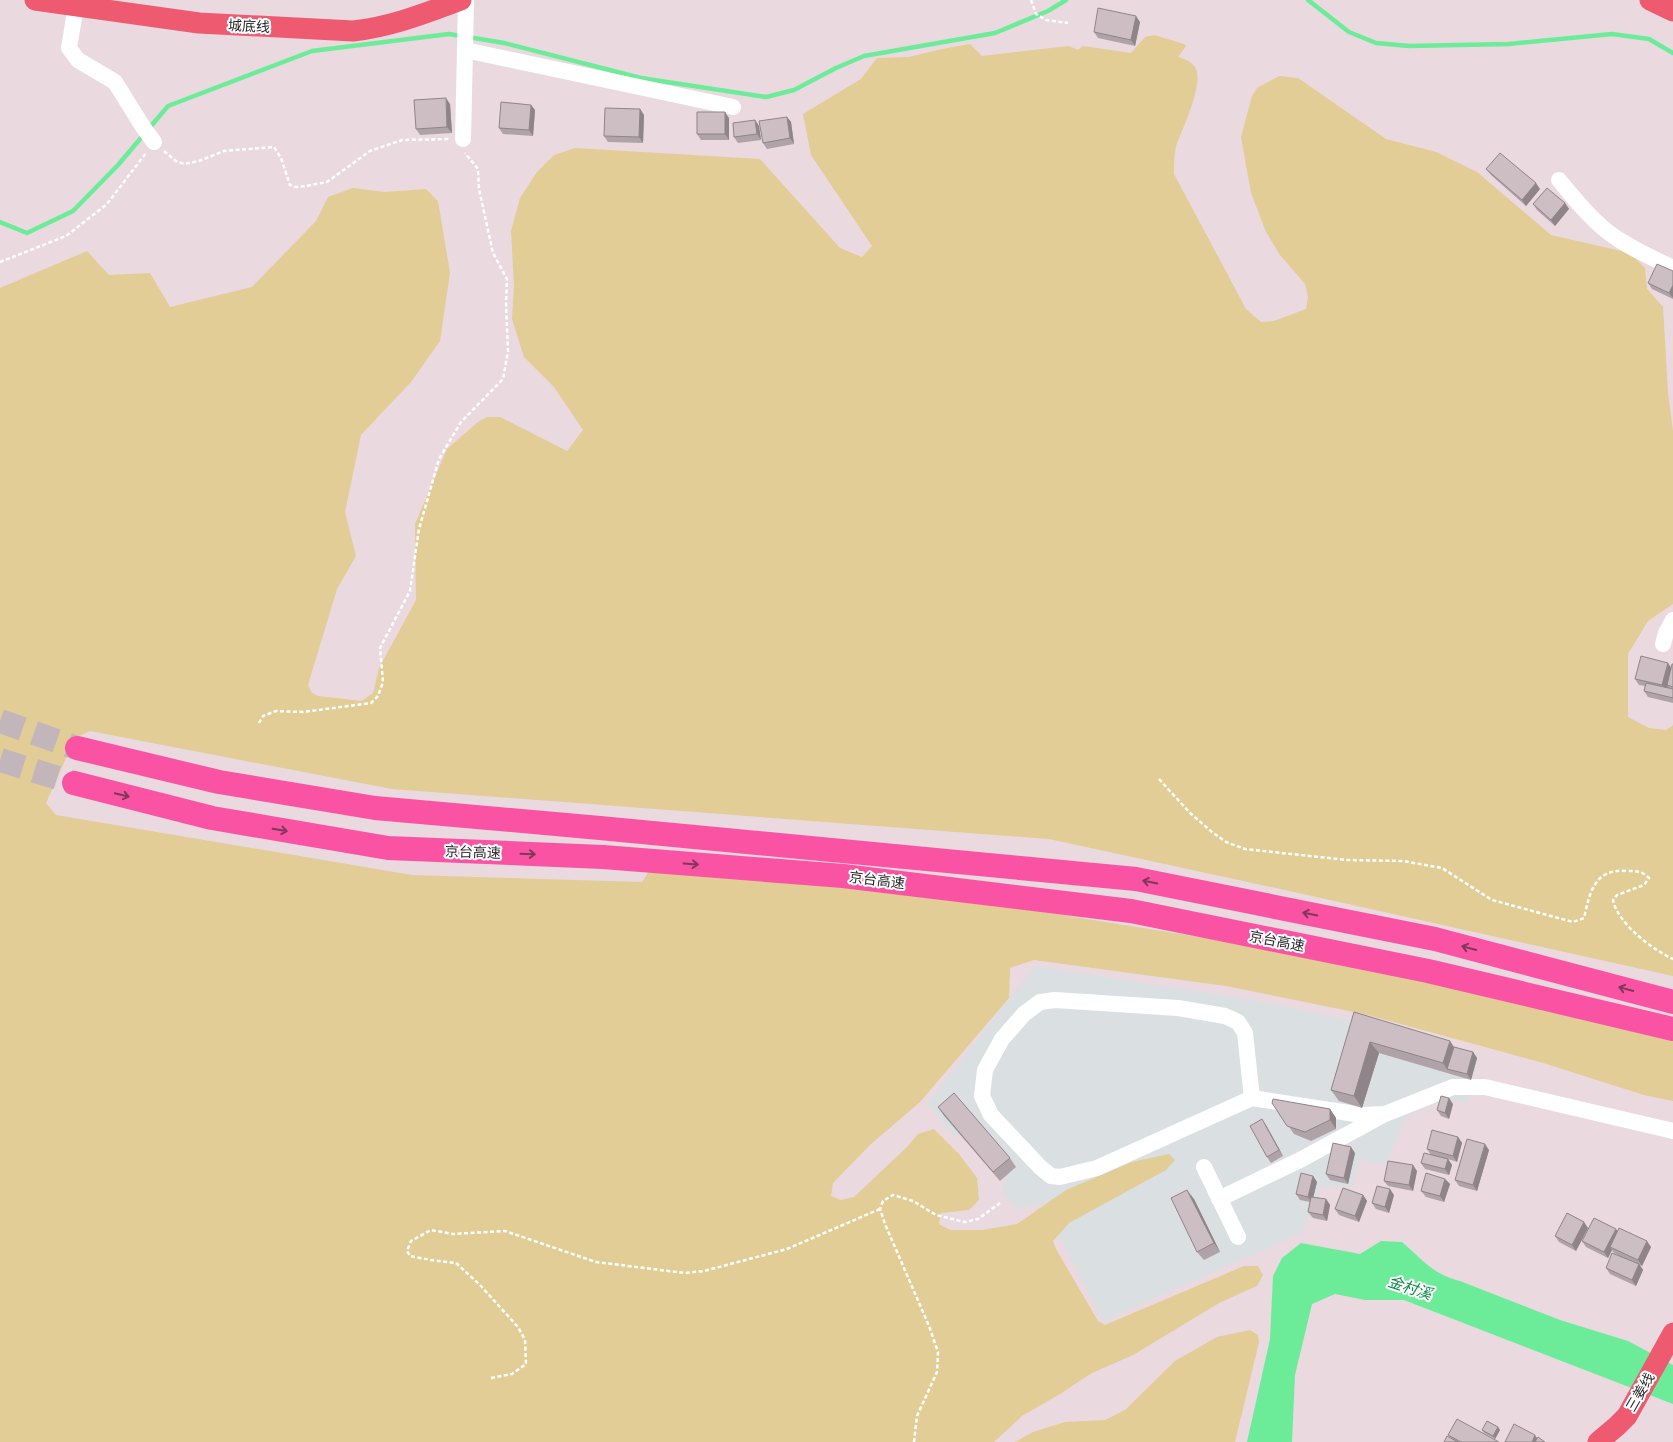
<svg xmlns="http://www.w3.org/2000/svg" width="1673" height="1442" viewBox="0 0 1673 1442" font-family="'DM Sans','Noto Sans SC',sans-serif">
<rect width="100%" height="100%" fill="#ead9df"/>
<!-- industrial -->
<path fill="#dadfe2" d="M1035,966L1252,1000L1363,1023L1479,1056L1467,1103L1444,1100L1406,1117L1386,1165L1360,1160L1353,1186H1321L1302,1233L1103,1321L1042,1203L1016,1209L1001,1190L1006,1171L967,1130L955,1137L927,1104Z"/>
<!-- green -->
<path fill="#e1cd95" d="M1154,35L1184,44L1186,46L1178,57C1183,58 1192,62 1195,67C1205,82 1182,130 1176,146C1174,155 1174,165 1174,174L1246,309L1261,322L1274,321L1306,309L1308,297L1305,284L1280,255L1266,232L1251,193L1241,137L1252,96L1257,88L1279,76L1298,78L1386,139L1436,152L1477,172L1551,235L1630,253L1645,268L1647,289L1663,307L1668,393L1673,431V604L1648,621L1628,654V717L1649,728L1666,730L1673,725V976L1285,890L1049,839L392,789L90,731L75,738L46,803L56,815L412,875L642,882L651,868L910,894L1056,914L1249,945L1411,979L1673,1038V1101L1644,1095L1540,1062L1364,1014L1226,986L1034,960L1010,968L1009,998L920,1102L870,1145L833,1183L831,1196L841,1200L854,1197L907,1147L918,1134L934,1129L959,1154L977,1178L979,1200L969,1210L941,1213L939,1224L950,1230H982L1017,1224L1066,1190L1132,1162L1169,1154L1175,1160L1166,1170L1069,1223L1053,1241L1056,1249L1098,1321L1105,1325L1244,1266H1258L1263,1275L1257,1286L1219,1303L1133,1355L1092,1373L1060,1394L1022,1416L994,1442H0V288L87,251L109,275L150,273L170,307L252,287L316,221L328,197L353,188L385,192L426,189L438,201L450,273L440,341L411,382L361,435L345,512L356,556L337,589L308,685L312,693L318,696L362,701L373,693L379,668L416,600L415,524L447,449L478,422L487,417H500L567,451L583,430L554,387L524,357L512,319L514,286L511,231L520,198L537,172L554,155L575,148L760,159L840,248L862,257L872,246L811,155L803,114L861,79L877,58L909,57L942,49L970,44L982,56L1069,46L1078,50L1083,46L1131,53L1145,37Z
M1250,1330L1258,1335L1259,1342L1235,1442H1015L1033,1432L1065,1422L1105,1420L1125,1410L1175,1361L1217,1337Z"/>
<!-- water -->
<path fill="#6cec99" d="M1381,1241L1402,1242C1423,1260 1432,1274 1460,1281L1560,1320L1628,1341L1673,1365V1404L1404,1300H1365L1335,1294L1312,1304L1295,1375L1292,1442H1247L1270,1339L1273,1276L1282,1258L1301,1243L1360,1254Z"/>
<g fill="none" stroke-linecap="round" stroke-linejoin="round">
<!-- stream -->
<path stroke="#6cec99" stroke-width="4.5" d="M1308,0L1349,32L1376,43L1409,46L1509,44L1612,34L1649,39L1673,53
M468,37L504,43L641,78L766,97L794,90L836,68L864,56L995,33L1048,11L1066,0
M0,222L27,233L73,211L118,165L168,106L312,51L449,34L461,36"/>
<!-- highway-tunnel -->
<path stroke="#c3b6ba" stroke-width="24" stroke-dasharray="24 12" stroke-linecap="butt" d="M0,721L77,748
M0,760L74,783"/>
<!-- path -->
<path stroke="#fff" stroke-width="2.5" stroke-dasharray="4 2.5" stroke-linecap="butt" d="M1031,0L1036,14L1046,20L1068,23
M164,151L176,161L184,164L199,161L224,151L274,147L281,158L290,185L296,187L306,186L327,182L370,151L402,140L449,139
M0,262L66,236L107,204L146,153
M259,723L263,716L276,711L303,712L371,703L378,696L383,682L380,648L410,591L419,529L439,459L461,422L503,379L508,351L506,303L507,279L493,253L479,189L478,169L465,153
M1159,779L1190,813L1212,832L1226,842L1245,849L1347,860L1403,861L1442,868L1492,900L1573,922L1584,918C1590,891 1595,868 1627,871C1636,871 1642,871 1649,878L1644,885L1617,895L1613,900C1618,924 1652,949 1673,959
M491,1378L512,1374L526,1364L525,1340L518,1327L480,1285L456,1263L431,1260L410,1256L407,1251L411,1241L431,1230L453,1234L505,1231L596,1262L685,1273L704,1271L787,1249L880,1209
M914,1442L917,1416L937,1372L938,1352L929,1326L885,1224L880,1209L883,1201L893,1195L913,1201L936,1215L965,1222L978,1219L1000,1203"/>
<!-- minor -->
<path stroke="#fff" stroke-width="16" d="M466,0L465,50L733,107
M76,6L69,48L78,60L115,82L143,127L154,142
M463,139L465,50
M1559,180C1574,198 1589,217 1608,232C1627,247 1651,257 1673,268
M1663,644L1666,633L1673,620
M1252,1098L1245,1033L1238,1022L1225,1016L1178,1008L1055,1000L1040,1002L1024,1014L1002,1039L985,1070L982,1096L991,1115L1040,1167L1051,1176L1060,1177L1097,1168L1252,1098L1362,1115L1385,1114
M1204,1167L1238,1237
M1219,1199L1300,1160L1385,1114L1453,1087H1485L1673,1131"/>
<!-- major -->
<path stroke="#ee5a70" stroke-width="21" d="M35,0L199,23L353,31C391,27 426,13 461,0
M1650,0L1673,11
M1598,1442L1617,1426L1627,1416L1673,1333"/>
<!-- highway -->
<path stroke="#fb53a4" stroke-width="24" d="M77,748L219,782L375,808L600,828L1136,879L1435,939L1673,1002
M74,783L212,818L388,848L603,857L843,876L1131,911L1428,971L1673,1029"/>
</g>
<!-- wall -->
<path fill="#afa3a7" d="M1140,22L1135,46L1098,38L1094,32Z
M450,104L452,133L420,135L416,129Z
M531,105L535,110L533,136L503,134L499,128Z
M640,109L644,115L643,143L608,142L604,136Z
M787,117L791,122L794,144L767,149L763,143Z
M729,118V140H701L697,134Z
M755,120L759,126L761,140L738,143L734,137Z
M1486,169L1540,189L1526,206L1491,175Z
M1565,203L1569,209L1555,226L1537,210L1533,204Z
M1673,271V299L1652,289L1648,283Z
M1673,664V703L1648,697L1644,691L1645,686L1639,685L1635,679L1671,668Z
M1354,1012L1454,1047L1473,1052L1477,1058L1471,1080L1379,1053L1362,1108L1339,1101L1331,1090Z
M1272,1103L1330,1109L1336,1118V1129L1311,1141L1294,1134Z
M1453,1104L1449,1119L1441,1116L1437,1110Z
M938,1107L1010,1158L1016,1167L1000,1181L944,1116Z
M1266,1125L1283,1156L1271,1163L1267,1157Z
M1458,1137L1462,1143L1457,1162L1448,1159L1452,1165L1449,1175L1425,1169L1421,1163L1431,1155L1427,1149Z
M1489,1150L1477,1191L1459,1186L1455,1180Z
M1355,1153L1348,1184L1330,1180L1326,1174Z
M1417,1171L1413,1191L1388,1186L1384,1181Z
M1313,1176L1317,1182L1313,1197L1326,1199L1330,1205L1327,1221L1313,1218L1308,1212L1310,1202L1300,1200L1296,1194Z
M1445,1179L1450,1184L1444,1202L1426,1197L1421,1191Z
M1363,1195L1367,1201L1359,1222L1339,1215L1335,1209Z
M1394,1195L1389,1213L1376,1209L1372,1203Z
M1194,1199L1220,1252L1204,1260L1197,1252Z
M1588,1228L1576,1251L1559,1242L1555,1236Z
M1617,1232L1651,1247L1642,1266L1640,1265L1643,1270L1636,1286L1610,1274L1606,1268L1623,1258L1614,1253L1612,1250L1608,1258L1586,1247L1582,1241Z
M1498,1427L1500,1430L1495,1439L1484,1433L1482,1430Z
M1448,1435L1499,1442H1444L1451,1438Z"/>
<!-- shaded-wall -->
<path fill="#8f8588" d="M1136,16L1140,22L1135,46L1131,40Z
M446,98L450,104L452,133L447,127Z
M531,105L535,110L533,136L529,130Z
M640,109L644,115L643,143L639,137Z
M725,112L729,118V140L725,134Z
M787,117L791,122L794,144L790,138Z
M755,120L759,126L761,140L757,134Z
M1536,183L1540,189L1526,206L1522,200Z
M1565,203L1569,209L1555,226L1551,220Z
M1673,285V298L1669,293Z
M1668,663L1672,669L1667,685L1668,687L1666,691L1662,685Z
M1450,1041L1458,1053L1447,1069L1443,1063Z
M1370,1042L1379,1053L1362,1108L1354,1096Z
M1473,1052L1477,1058L1471,1080L1467,1074Z
M1449,1098L1453,1104L1449,1119L1445,1113Z
M1330,1109L1336,1118V1129L1330,1120Z
M1262,1119L1266,1125L1283,1156L1279,1150Z
M1458,1137L1462,1143L1457,1162L1453,1156Z
M1485,1144L1489,1150L1477,1191L1473,1185Z
M1351,1147L1355,1153L1348,1184L1344,1178Z
M1448,1159L1452,1165L1449,1175L1445,1169Z
M1413,1165L1417,1171L1413,1191L1409,1185Z
M1313,1176L1317,1182L1312,1203L1308,1197Z
M1445,1179L1450,1184L1444,1202L1440,1196Z
M1390,1189L1394,1195L1389,1213L1385,1207Z
M1187,1190L1194,1199L1220,1252L1214,1243Z
M1363,1195L1367,1201L1359,1222L1355,1216Z
M1326,1199L1330,1205L1327,1221L1323,1215Z
M1584,1222L1588,1228L1576,1251L1572,1245Z
M1616,1229L1620,1235L1610,1247L1612,1250L1608,1258L1604,1252Z
M1647,1241L1651,1247L1642,1266L1638,1260Z
M1639,1264L1643,1270L1636,1286L1632,1280Z
M1498,1427L1500,1430L1495,1439L1493,1436Z
M1535,1435L1539,1441V1442H1532Z"/>
<!-- building -->
<path fill="#ccbec2" stroke="#8f8588" d="M1098,8L1136,16L1131,40L1094,32Z
M446,98L447,127L416,129L414,100Z
M501,102L531,105L529,130L499,128Z
M605,108L640,109L639,137L604,136Z
M697,112H725V134H697Z
M787,117L790,138L763,143L759,121Z
M755,120L757,134L734,137L733,123Z
M1500,153L1536,183L1522,200L1486,169Z
M1547,188L1565,203L1551,220L1533,204Z
M1657,264L1673,271V285L1669,293L1648,283Z
M1641,656L1668,663L1662,685L1635,679Z
M1672,664H1673V687L1667,685Z
M1646,683L1673,689V698L1644,691Z
M1354,1012L1450,1041L1443,1063L1370,1042L1354,1096L1331,1090Z
M1454,1047L1473,1052L1467,1074L1447,1069Z
M954,1093L1010,1158L993,1172L938,1107Z
M1441,1096L1449,1098L1445,1113L1437,1110Z
M1273,1099L1330,1109V1120L1305,1132L1287,1126L1272,1103Z
M1262,1119L1279,1150L1267,1157L1250,1126Z
M1432,1130L1458,1137L1453,1156L1427,1149Z
M1467,1139L1485,1144L1473,1185L1455,1180Z
M1333,1143L1351,1147L1344,1178L1326,1174Z
M1424,1153L1448,1159L1445,1169L1421,1163Z
M1388,1161L1413,1165L1409,1185L1384,1181Z
M1301,1173L1313,1176L1308,1197L1296,1194Z
M1426,1173L1445,1179L1440,1196L1421,1191Z
M1377,1186L1390,1189L1385,1207L1372,1203Z
M1343,1188L1363,1195L1355,1216L1335,1209Z
M1187,1190L1214,1243L1197,1252L1171,1198Z
M1311,1197L1326,1199L1323,1215L1308,1212Z
M1567,1213L1584,1222L1572,1245L1555,1236Z
M1594,1218L1616,1229L1604,1252L1582,1241Z
M1619,1228L1647,1241L1638,1260L1610,1247Z
M1612,1253L1639,1264L1632,1280L1606,1268Z
M1457,1419L1499,1442H1461L1448,1435Z
M1487,1421L1498,1427L1493,1436L1482,1430Z
M1514,1424L1535,1435L1532,1442H1505Z
M1447,1436L1458,1442H1444Z
M1538,1437L1545,1442H1535Z"/>
<!-- one-way arrows -->
<defs><path id="oneway-shaft" d="M-6 0H5M1.5-3L5.5 0L1.5 3" fill="none" stroke-width="1.6" stroke-linecap="round" stroke-linejoin="round" transform="scale(1.25)"/></defs>
<g stroke="#7c395a">
<use href="#oneway-shaft" transform="translate(122 795) rotate(14)"/>
<use href="#oneway-shaft" transform="translate(280 830) rotate(10)"/>
<use href="#oneway-shaft" transform="translate(528 854) rotate(2)"/>
<use href="#oneway-shaft" transform="translate(691 864) rotate(4)"/>
<use href="#oneway-shaft" transform="translate(1150 882) rotate(-169)"/>
<use href="#oneway-shaft" transform="translate(1310 914) rotate(-169)"/>
<use href="#oneway-shaft" transform="translate(1469 948) rotate(-165)"/>
<use href="#oneway-shaft" transform="translate(1626 989) rotate(-165)"/>
</g>
<g text-anchor="middle" dominant-baseline="central" stroke-width="4" stroke-linejoin="round" paint-order="stroke">
<!-- street labels -->
<g font-size="14" fill="#282828" stroke="#fff">
<text transform="translate(249 26) rotate(3)">城底线</text>
<text transform="translate(473 852) rotate(2)">京台高速</text>
<text transform="translate(877 880) rotate(7)">京台高速</text>
<text transform="translate(1277 941) rotate(11)">京台高速</text>
<text transform="translate(1640 1392) rotate(-60)">三姜线</text>
</g>
<!-- water labels -->
<g font-size="15" font-style="italic" fill="#0f8742" stroke="#fff">
<text transform="translate(1410 1288) rotate(18)">金村溪</text>
</g>
</g>
</svg>
